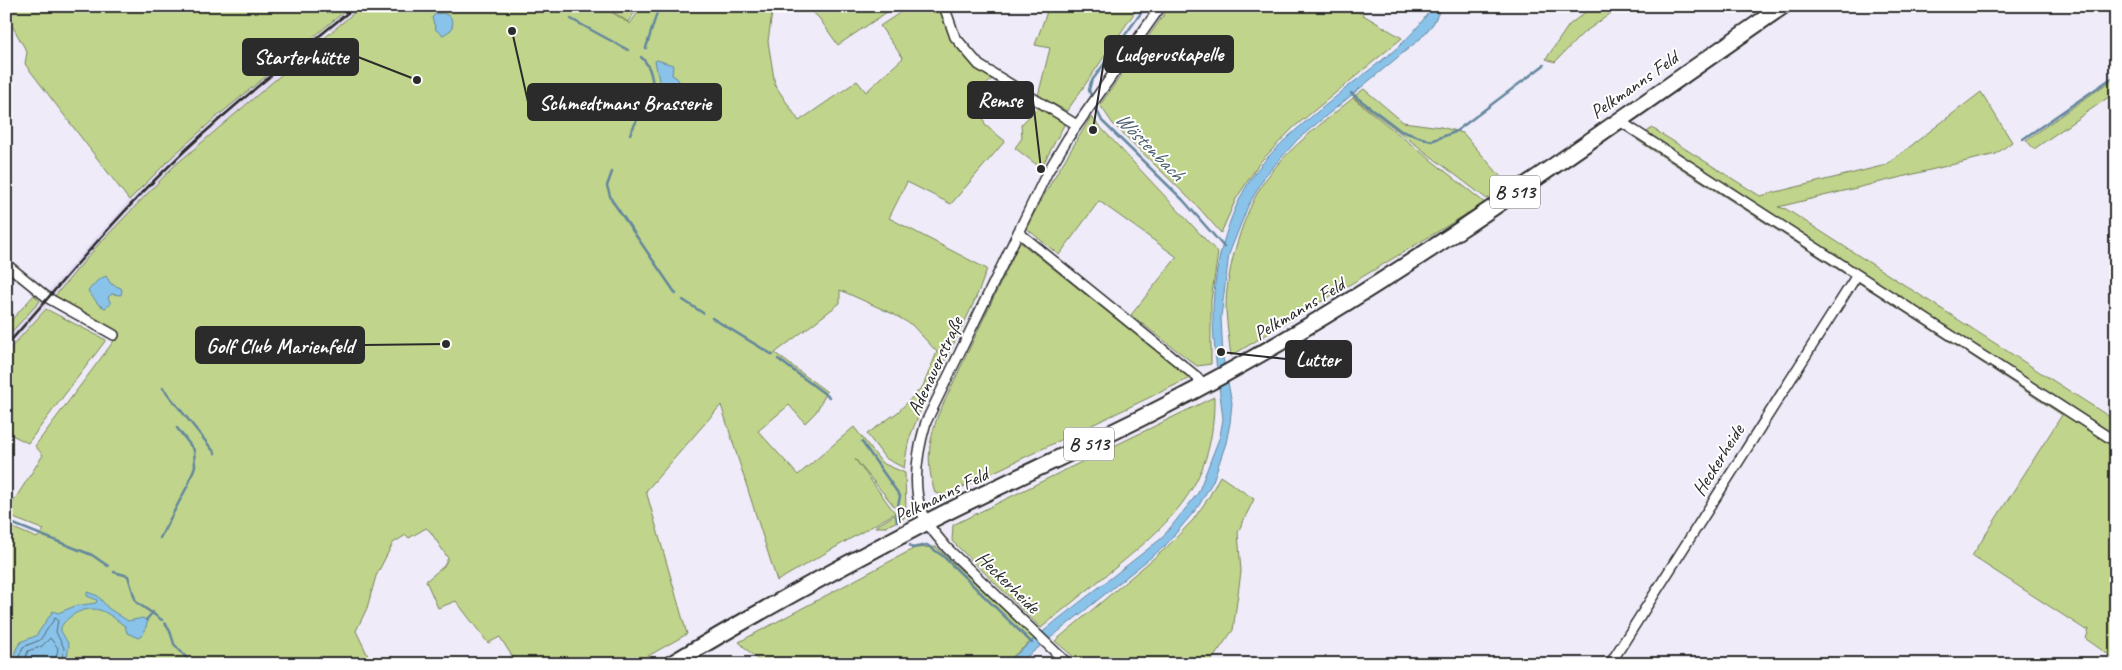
<svg xmlns="http://www.w3.org/2000/svg" width="2122" height="670" viewBox="0 0 2122 670" font-family="Caveat,sans-serif">
<rect width="100%" height="100%" fill="#efebf9"/>
<filter id="ink" filterUnits="userSpaceOnUse"><feTurbulence type="fractalNoise" baseFrequency=".02" numOctaves="2"/><feDisplacementMap in="SourceGraphic" scale="10" xChannelSelector="R" yChannelSelector="G"/><feConvolveMatrix kernelMatrix="1 2 1 2 8 2 1 2 1" color-interpolation-filters="sRGB"/></filter>
<g filter="url(#ink)">
<!-- built -->
<path fill="#e4ddf5" d="M351,6H362L332,32L326,27Z
M321,32L327,36L173,167L98,245L54,297L47,293L129,200L174,155L214,119Z
M42,298L50,303L6,353V338Z"/>
<!-- green -->
<path fill="#c0d58b" stroke="#76805b" d="M6,6H351L214,119L174,155L129,200L25,64L27,52L6,15Z
M362,6H602L630,24L642,6H773L768,41L775,85L799,121L857,81L866,92L903,58L880,26L910,6H939C948,39 964,60 992,79L978,94L985,125L1005,141L951,204L907,182L889,218L987,269C968,326 932,376 911,434C907,444 906,457 904,468L885,458L867,434L898,412L923,386L937,352L912,325L893,314L840,290V303L775,353L827,392L816,412L805,423L789,405L758,431L798,475L854,427L882,463L905,473L906,510L904,518L885,527H875L899,512L855,459L895,513L777,581L721,405L646,491L687,634L634,664H517L500,637L488,643L456,601L438,608L426,581L444,566L448,558L430,531L426,528L409,538L406,535L393,543L376,576L367,608L356,631L372,664H6V525L37,538L44,530L6,515V513L43,455L35,446L119,334L54,297L98,245L173,167Z
M605,6H639L628,22Z
M806,6H896L838,45L819,18Z
M1049,6H1139L1067,111L1038,96L1050,48L1035,45Z
M1170,6H1348L1402,38L1293,128L1260,162L1236,199L1221,233L1199,208L1113,124L1100,105Z
M1593,6H1621L1582,34L1555,62L1546,59L1569,25Z
M2116,77V92L2034,149L2026,140Z
M1364,89L1403,122L1441,127L1463,133L1508,185L1487,199L1353,97Z
M1981,92L2012,142L1996,154L1778,207L1786,209L2116,421V660L2086,639L2089,629L2086,630L1972,556L2062,415C1921,322 1779,232 1637,140L1652,128L1760,196L1886,165Z
M1353,98L1485,203L1231,356C1229,341 1227,325 1226,310C1225,272 1244,210 1266,179C1289,147 1323,123 1353,98Z
M1039,106L1057,117L1064,125L1041,168L1015,148L1022,138L1021,125Z
M1091,117L1218,253L1211,300V364L1197,366L1131,315L1177,257L1099,201L1059,255L1026,228L1052,181Z
M1020,242L1190,378L946,495L935,493C926,463 928,444 938,415Z
M34,295L40,301L6,338V326Z
M46,309L106,340L28,443L6,432V353Z
M1214,397C1215,481 1176,518 1115,568C1090,588 1065,608 1041,628L952,541L953,525Z
M1220,476L1254,499L1238,532L1241,572L1233,630L1209,664H1082L1055,641L1166,548L1193,520L1209,497Z
M936,547L1035,638L1004,664H762L739,642L915,548Z"/>
<!-- water -->
<path fill="#8ac3e9" stroke="#64869d" d="M1432,6H1442L1433,24L1420,39L1298,139L1265,176L1248,206L1229,254L1221,317L1223,358L1232,403L1230,423L1226,443L1213,481L1198,507L1165,546L1018,664H1005L1057,620L1162,538L1198,493L1220,436L1223,419C1219,384 1213,348 1213,314C1213,265 1230,203 1261,165C1285,136 1317,113 1345,89C1376,64 1413,41 1432,6Z
M442,13L450,16L453,23L451,30L443,35L436,30L432,18L435,14Z
M657,60L673,65L672,75L677,78L680,83L677,88V94H671L665,84L659,81L655,61Z
M106,276L111,284L121,288L122,291L121,295L112,294L108,297L111,304L105,308L99,305L88,291L98,280Z
M87,592L98,596L108,608L128,621L143,618L148,621L143,635L138,638L127,633L125,626C117,621 108,612 99,610C85,606 68,615 61,627V631L69,645L66,664H11L17,647L22,641L36,636L53,611L58,613L75,606L96,603L97,600L87,596Z"/>
<g fill="none" stroke-linecap="round" stroke-linejoin="round">
<!-- shore -->
<path stroke="#516877" stroke-width="1" d="M16,664L23,647L40,640L55,618L58,620L56,632L64,648L61,664
M23,664L28,651L42,646L50,638L58,648L55,664"/>
<!-- stream -->
<path stroke="#64869d" stroke-width="2.5" d="M571,19L628,50
M646,48L659,6
M641,57C650,65 654,80 652,91
M1351,93L1401,131L1431,141L1455,132L1544,65
M1092,99L1089,90L1091,82L1146,6
M1094,104L1102,121L1183,200L1224,247
M630,134L648,98
M2023,139L2116,75
M612,172L607,186L611,199L676,294
M683,300L703,313
M712,318L773,355
M778,359L829,397
M163,388L215,453
M862,442L900,496L896,516L897,522
M6,521L92,555L108,566
M160,538L188,485L195,466L194,450L177,428
M910,545L912,548L927,545L943,556L1032,643
M114,572L128,576L136,602L162,620
M146,620L153,612
M165,623L170,631L174,644L192,664"/>
<defs>
<path id="minor" d="M944,6L955,37L979,65L1077,125
M1618,120L2116,442
M1018,232L1197,377L1203,386
M6,264L48,298L114,335
M1068,664L947,548C938,537 926,525 921,510C912,483 918,449 926,422L1047,173L1068,138L1161,6
M1610,664L1857,275"/>
<path id="primary" d="M671,664C754,614 840,567 927,522C1032,469 1139,423 1241,365C1430,259 1605,129 1783,6"/>
</defs>
<!-- minor casing -->
<use href="#minor" stroke="#2b2b2b" stroke-width="12"/>
<!-- primary casing -->
<use href="#primary" stroke="#2b2b2b" stroke-width="19"/>
<!-- minor -->
<use href="#minor" stroke="#fff" stroke-width="9"/>
<!-- primary -->
<use href="#primary" stroke="#fff" stroke-width="15"/>
<!-- rail -->
<path stroke="#2b2b2b" stroke-width="2.5" d="M6,346C60,285 111,222 169,166C227,109 293,58 356,6"/>
</g>
</g>
<g text-anchor="middle" dominant-baseline="central" stroke-width="4" stroke-linejoin="round" paint-order="stroke">
<!-- shield labels -->
<g fill="#fff" stroke="#6b6b6b" stroke-width="1">
<rect x="1490" y="175.5" width="50" height="33" rx="4"/>
<rect x="1064" y="427.5" width="50" height="33" rx="4"/>
</g>
<g font-size="19" font-weight="bold" fill="#2b2b2b">
<text x="1515" y="192">B 513</text>
<text x="1089" y="444">B 513</text>
</g>
<!-- street labels -->
<g font-size="20" fill="#2b2b2b" stroke="#fff">
<text transform="translate(1634 85) rotate(-35)">Pelkmanns Feld</text>
<text transform="translate(1299 309) rotate(-31)">Pelkmanns Feld</text>
<text transform="translate(935 366) rotate(-65)">Adenauerstraße</text>
<text transform="translate(1718 460) rotate(-58)">Heckerheide</text>
<text transform="translate(941 495) rotate(-26)">Pelkmanns Feld</text>
<text transform="translate(1008 582) rotate(44)">Heckerheide</text>
</g>
<!-- water labels -->
<g font-size="21" font-style="italic" fill="#4c606e" stroke="#fff">
<text transform="translate(1150 146) rotate(45)">Wöstenbach</text>
</g>
</g>
<!-- callouts -->
<path fill="none" stroke="#2b2b2b" stroke-width="2" d="M1093 130L1105 54M417 80L358 57M1041 169L1033 100M512 31L528 102M446 344L364 345M1221 352L1286 359"/>
<g fill="#2b2b2b" stroke="#fff" stroke-width="2">
<circle cx="1093" cy="130" r="5"/>
<circle cx="417" cy="80" r="5"/>
<circle cx="1041" cy="169" r="5"/>
<circle cx="512" cy="31" r="5"/>
<circle cx="446" cy="344" r="5"/>
<circle cx="1221" cy="352" r="5"/>
</g>
<g fill="#2b2b2b" stroke="#2b2b2b" stroke-width="2">
<rect x="1105" y="36" width="128" height="36" rx="5"/>
<rect x="243" y="39" width="115" height="36" rx="5"/>
<rect x="968" y="82" width="65" height="36" rx="5"/>
<rect x="528" y="84" width="193" height="36" rx="5"/>
<rect x="196" y="327" width="168" height="36" rx="5"/>
<rect x="1286" y="341" width="65" height="36" rx="5"/>
</g>
<g font-size="21" text-anchor="middle" font-weight="bold" fill="#fff">
<text x="1169" y="61">Ludgeruskapelle</text>
<text x="301" y="64">Starterhütte</text>
<text x="1000" y="107">Remse</text>
<text x="625" y="110">Schmedtmans Brasserie</text>
<text x="280" y="353">Golf Club Marienfeld</text>
<text x="1318" y="366">Lutter</text>
</g>
<!-- margin -->
<rect width="2122" height="670" fill="none" stroke="#fff" stroke-width="25"/>
<rect x="12" y="12" width="2097" height="645" fill="none" stroke="#2b2b2b" stroke-width="2" filter="url(#ink)"/>
</svg>
